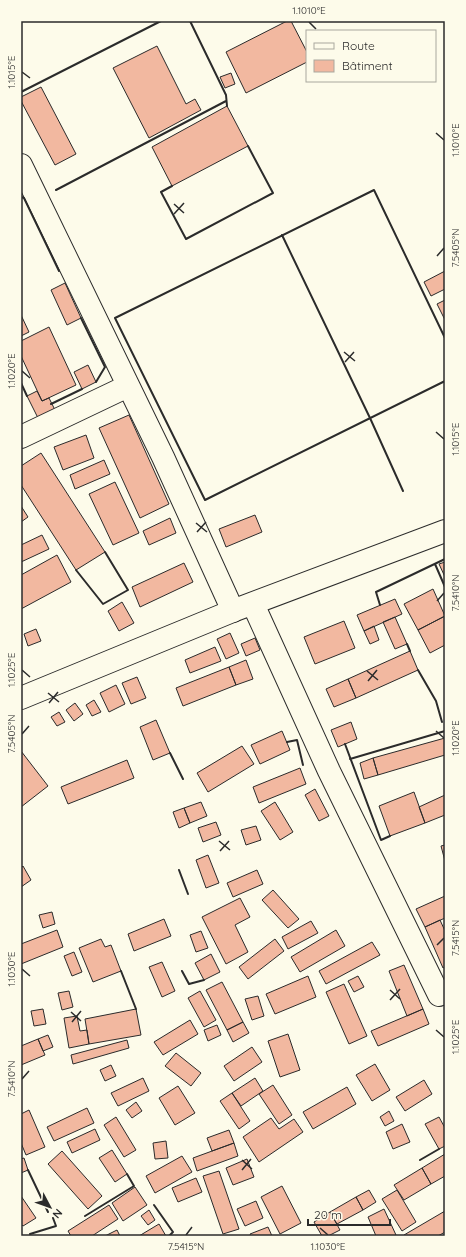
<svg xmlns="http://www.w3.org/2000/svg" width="466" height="1257" viewBox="0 0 466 1257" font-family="Quicksand,sans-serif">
<rect width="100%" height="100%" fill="#fdfbea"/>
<!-- building -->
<path fill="#f2b8a0" stroke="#2b2b2b" d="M287,21H291L307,52V62L246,93L226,52Z
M157,46L186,104L195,99L201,110L149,138L113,68Z
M231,73L235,84L225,88L220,77Z
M41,87L76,154L55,165L21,101V97Z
M227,106L248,146L172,186L152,147Z
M445,271V289L431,296L424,282Z
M65,283L81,318L67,325L51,290Z
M445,300V320L437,304Z
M21,315L29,332L21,336Z
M49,327L76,385L42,401L21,356V341Z
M88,365L96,382L82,389L74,372Z
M37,391L42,401L49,398L55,410L38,418L27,396Z
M129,415L169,504L140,518L99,428Z
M86,435L94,458L63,470L54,447Z
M41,453L105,552L76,570L21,485V466Z
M104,460L110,474L75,489L70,475Z
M115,482L139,533L113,545L89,494Z
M21,506L28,517L21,522Z
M255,515L262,532L226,547L219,529Z
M170,518L176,533L149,545L143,531Z
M42,535L49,549L21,562V545Z
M57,555L71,582L21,609V575Z
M445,562V577L439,564Z
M184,563L193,582L140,607L132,587Z
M433,589L445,616L418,630L404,604Z
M395,599L402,614L364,631L357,615Z
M122,602L134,623L119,631L108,611Z
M445,616V645L430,653L418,630Z
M395,617L407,644L395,649L383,622Z
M344,621L355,648L315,664L304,637Z
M374,626L379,640L370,644L364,631Z
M36,629L41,641L28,646L24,634Z
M230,633L239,653L226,659L217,639Z
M255,638L260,650L246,656L241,644Z
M215,647L221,661L190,673L185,660Z
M410,651L418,670L356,698L348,679Z
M246,660L253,679L236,685L229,667Z
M229,667L236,685L183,706L176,688Z
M137,677L146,698L131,704L122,683Z
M348,679L356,698L334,707L326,689Z
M116,685L125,704L109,712L100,693Z
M94,700L101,712L92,716L86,705Z
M75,703L83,714L74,721L66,710Z
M59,712L65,722L57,726L51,717Z
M156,720L170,753L153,760L140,727Z
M351,722L357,739L338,747L331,730Z
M282,731L290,750L260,764L251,745Z
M445,738V755L378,775L373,758Z
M242,746L254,764L208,792L197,773Z
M21,751L48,786L21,807Z
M373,758L378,775L364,779L360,763Z
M127,760L134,778L68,804L61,787Z
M300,768L306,784L259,803L253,787Z
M315,789L329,816L319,821L305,795Z
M414,792L425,823L390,836L379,806Z
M445,795V815L425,823L419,807Z
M201,802L207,816L190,823L184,808Z
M275,802L293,832L280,840L261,811Z
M184,808L190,823L179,828L173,812Z
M216,822L221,835L203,842L198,828Z
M256,826L261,840L246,845L241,830Z
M445,845V861L441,846Z
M208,855L219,883L206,888L196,860Z
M23,866L31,880L21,887V868Z
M257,870L263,884L233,897L227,883Z
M273,890L299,919L288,928L262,900Z
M445,896V918L425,927L416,909Z
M240,898L250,917L235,925L248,952L226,964L202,917Z
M52,912L55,924L43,928L39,915Z
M164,919L171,936L134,951L128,934Z
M440,920L445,931V967L443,968L425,927Z
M311,921L318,933L288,949L282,937Z
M57,930L63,947L21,964V944Z
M336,930L345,946L300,972L291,957Z
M201,931L208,948L196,952L190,935Z
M101,939L105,947L111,945L121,971L93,982L79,948Z
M275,939L284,951L248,979L239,967Z
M372,942L380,955L326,984L319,971Z
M74,952L82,972L72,976L64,956Z
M211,954L220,972L204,980L195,963Z
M162,962L175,991L162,997L149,967Z
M404,965L423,1009L407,1016L389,971Z
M308,976L316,997L275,1014L266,994Z
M358,976L364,987L354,992L348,981Z
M222,982L243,1022L227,1030L206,990Z
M344,984L367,1036L349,1044L326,992Z
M69,991L73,1007L62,1010L58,993Z
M200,991L216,1020L204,1027L188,998Z
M258,996L264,1016L252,1020L245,999Z
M43,1009L46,1024L34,1026L31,1011Z
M136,1009L141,1035L89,1044L85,1019Z
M423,1009L429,1024L378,1046L371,1031Z
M77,1016L80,1031L87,1030L89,1044L69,1048L64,1018Z
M190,1020L198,1034L163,1055L154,1042Z
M243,1022L249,1033L233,1042L227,1030Z
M217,1025L221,1035L208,1041L204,1030Z
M288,1034L300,1070L280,1077L268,1041Z
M48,1035L53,1047L43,1051L38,1039Z
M38,1039L45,1055L21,1065V1046Z
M127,1040L129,1048L73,1064L71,1055Z
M252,1047L262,1062L234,1081L224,1066Z
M176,1053L201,1073L191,1086L165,1066Z
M375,1064L390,1090L372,1101L356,1075Z
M111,1065L116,1076L105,1081L100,1070Z
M143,1078L149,1091L118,1106L111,1093Z
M255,1078L263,1091L241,1106L232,1093Z
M424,1080L432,1094L405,1111L396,1097Z
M273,1085L292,1115L279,1124L259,1094Z
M178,1086L195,1113L175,1125L159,1098Z
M347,1087L356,1104L313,1129L303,1112Z
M232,1093L250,1121L239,1129L220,1101Z
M136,1102L142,1111L132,1118L126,1110Z
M87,1108L94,1123L54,1141L47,1127Z
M29,1110L45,1147L26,1155L21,1143V1114Z
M389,1111L394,1121L385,1126L380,1117Z
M116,1117L136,1150L124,1157L104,1125Z
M439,1117L445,1128V1146L439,1149L425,1124Z
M271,1118L279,1129L294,1119L303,1132L259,1162L243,1137Z
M402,1124L410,1142L393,1149L386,1132Z
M95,1129L100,1140L72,1153L67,1142Z
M229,1130L234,1143L212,1151L207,1138Z
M166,1141L168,1158L155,1159L153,1143Z
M234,1143L238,1156L197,1171L193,1158Z
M112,1150L127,1174L115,1182L99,1158Z
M62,1151L102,1196L88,1209L48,1164Z
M445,1154V1176L431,1184L422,1168Z
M182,1156L192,1172L155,1193L146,1176Z
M24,1158L28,1170L21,1173V1159Z
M247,1159L254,1177L233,1185L226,1168Z
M422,1168L431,1184L404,1200L394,1185Z
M219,1171L239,1229L223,1234L203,1176Z
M196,1178L202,1192L178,1202L172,1188Z
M282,1186L301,1223L280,1234L261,1197Z
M135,1187L147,1205L123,1221L112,1203Z
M369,1190L376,1202L363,1210L356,1197Z
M397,1190L416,1222L402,1231L382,1199Z
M21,1196L36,1218L23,1226L21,1224Z
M356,1197L363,1210L337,1224L330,1212Z
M256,1201L263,1218L245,1226L237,1209Z
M109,1205L118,1219L92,1236H71L68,1231Z
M384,1209L396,1235L393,1236H376L368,1217Z
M149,1210L155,1220L148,1225L141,1216Z
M445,1211V1232L438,1236H405L404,1235Z
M330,1212L340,1230L328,1236H322L314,1222Z
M159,1224L166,1236H139Z
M268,1227L272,1236H251L250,1234Z
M117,1230L120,1236H105Z"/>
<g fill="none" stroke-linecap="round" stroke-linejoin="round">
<defs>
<path id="street" d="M21,165L163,457L233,611
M21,437L128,386
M253,604L329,771L439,995"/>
<path id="secondary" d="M21,698L235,610L445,531"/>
</defs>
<!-- street casing -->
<use href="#street" stroke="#2b2b2b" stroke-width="24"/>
<!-- secondary casing -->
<use href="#secondary" stroke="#2b2b2b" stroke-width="24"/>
<!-- street -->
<use href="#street" stroke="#fdfbea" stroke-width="22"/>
<!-- secondary -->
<use href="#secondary" stroke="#fdfbea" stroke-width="22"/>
<!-- wall -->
<path stroke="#2b2b2b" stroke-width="2" d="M190,21L226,95L227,106
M21,92L161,21
M172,186L161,192L186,239L273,193L248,146
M56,190L226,101
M21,197L24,198L59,271
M282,235L370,418L403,491
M81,318L105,367L96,382
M445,338L374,190L115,318L205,500L445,381
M21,383L27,396
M51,404L82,389
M435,564L445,587
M76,570L103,604L128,590L105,552
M380,605L376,592L445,559
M407,644L410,651
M418,670L436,701L442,722
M287,742L297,740L303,765
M345,744L381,840L390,836
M170,753L183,779
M350,759L445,731
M179,870L188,894
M121,971L136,1009
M182,971L189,984L204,980
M420,1160L439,1149
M28,1170L48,1212
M154,1205L173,1232L169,1236
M85,1216L134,1186L127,1174
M30,1234L56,1226L53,1218"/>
</g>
<!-- ticks -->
<path fill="none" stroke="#2b2b2b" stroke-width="1.5" d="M309,22L316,29M22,72L30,78M436,133L444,140M174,204L184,213M174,214L184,203M437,256L444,248M344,352L355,361M345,362L354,352M22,371L30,378M436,432L444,439M196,523L207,532M197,532L206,522M437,601L444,593M22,670L30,677M367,671L378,680M368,681L377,670M48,693L59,702M49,703L58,692M436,731L444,738M22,734L29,726M219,841L230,850M220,851L229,841M437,945L444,938M22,969L30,976M390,990L400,999M390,1000L400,989M71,1012L81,1021M72,1022L81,1011M436,1030L444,1037M22,1079L29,1071M242,1160L252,1169M242,1170L251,1159M320,1228L328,1235M186,1235L192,1227"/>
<!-- border -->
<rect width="466" height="1257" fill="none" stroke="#fdfbea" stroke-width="44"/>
<!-- legend -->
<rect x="306" y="30" width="130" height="52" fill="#fdfbea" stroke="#a9a89e"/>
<rect x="314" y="43" width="20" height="6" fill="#fdfbea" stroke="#a9a89e"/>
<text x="342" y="50" font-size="12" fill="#2b2b2b">Route</text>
<rect x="314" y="60" width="20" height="12" fill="#f2b8a0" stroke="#a9a89e"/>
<text x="342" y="70" font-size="12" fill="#2b2b2b">Bâtiment</text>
<!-- north arrow -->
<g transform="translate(50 1207) rotate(131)" stroke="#fdfbea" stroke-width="3" paint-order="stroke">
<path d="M0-3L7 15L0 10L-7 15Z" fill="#2b2b2b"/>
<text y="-6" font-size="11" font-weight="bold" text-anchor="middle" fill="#2b2b2b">N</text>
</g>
<!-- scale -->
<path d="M308 1219v6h82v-6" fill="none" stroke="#2b2b2b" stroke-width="2"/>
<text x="314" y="1219" font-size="12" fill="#2b2b2b" stroke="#fdfbea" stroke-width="3" paint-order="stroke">20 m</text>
<rect x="22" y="22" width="422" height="1213" fill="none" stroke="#2b2b2b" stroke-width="1.5"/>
<g font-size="10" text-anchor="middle" fill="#2b2b2b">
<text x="309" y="14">1.1010°E</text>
<text transform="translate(11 72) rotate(-90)" y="4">1.1015°E</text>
<text transform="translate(455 140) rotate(-90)" y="4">1.1010°E</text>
<text transform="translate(455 248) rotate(-90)" y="4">7.5405°N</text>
<text transform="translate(11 371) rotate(-90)" y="4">1.1020°E</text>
<text transform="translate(455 439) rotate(-90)" y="4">1.1015°E</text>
<text transform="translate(455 593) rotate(-90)" y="4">7.5410°N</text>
<text transform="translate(11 670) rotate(-90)" y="4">1.1025°E</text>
<text transform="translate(11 734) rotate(-90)" y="4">7.5405°N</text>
<text transform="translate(455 738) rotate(-90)" y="4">1.1020°E</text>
<text transform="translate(455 938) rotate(-90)" y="4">7.5415°N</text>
<text transform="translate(11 969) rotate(-90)" y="4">1.1030°E</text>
<text transform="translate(455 1037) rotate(-90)" y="4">1.1025°E</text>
<text transform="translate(11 1079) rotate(-90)" y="4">7.5410°N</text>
<text x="186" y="1250">7.5415°N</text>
<text x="328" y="1250">1.1030°E</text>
</g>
</svg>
